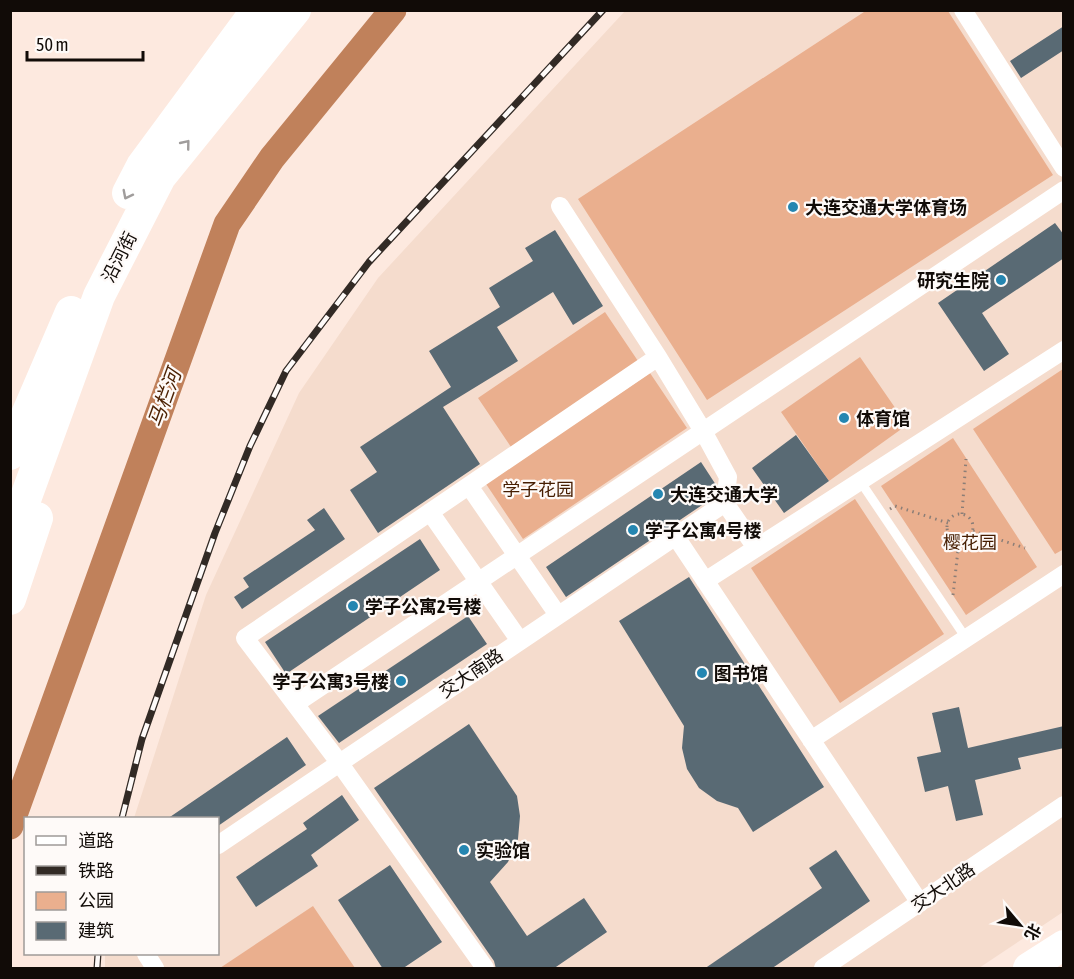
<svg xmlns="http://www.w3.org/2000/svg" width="1074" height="979" viewBox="0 0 1074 979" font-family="'Asap Condensed','Noto Sans SC',sans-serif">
<rect width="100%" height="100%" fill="#fde9df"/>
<!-- built -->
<path fill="#f5dccd" d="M625,11H1063V912L979,968H105V954H218V818H134L206,595L299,393L378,278Z"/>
<!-- green -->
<path fill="#eaaf8e" d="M867,10L948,11L1053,175L707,400L578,199Z
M605,312L638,361L511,447L478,398Z
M860,357L907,425L829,481L781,412Z
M1063,369L1064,549L1055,554L973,429Z
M650,373L687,428L523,539L486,484Z
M953,438L1037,567L966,615L881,486Z
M855,499L944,634L840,703L751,568Z
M313,906L355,968H220Z"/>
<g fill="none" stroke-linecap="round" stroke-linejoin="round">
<!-- river -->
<path stroke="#c0815b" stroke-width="27" d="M10,826L227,224L272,158L393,10"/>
</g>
<!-- building -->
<path fill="#596a74" d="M1064,26V50L1021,78L1010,61Z
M1055,223L1064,235V258L982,313L1009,354L984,371L938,303Z
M555,230L603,306L573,325L553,292L497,327L518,361L443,407L480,464L378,533L350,490L377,472L360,447L451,387L429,351L500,307L489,288L533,261L525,248Z
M796,435L829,481L784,513L752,468Z
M701,462L716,485L714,497L566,597L546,567Z
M324,508L345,539L242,609L234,597L249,587L243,578L315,530L307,520Z
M420,539L440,570L286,674L265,642Z
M689,577L824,787L753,832L738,808L717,801L699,788L687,769L682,748L684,726L619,621Z
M468,616L487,644L339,743L318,716Z
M959,707L968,748L1064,726V748L1018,758L1021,769L975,780L983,815L956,821L948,786L925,792L917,757L941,752L932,713Z
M469,724L517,796L520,816L518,839L508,862L490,882L527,936L584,898L607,932L553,969H496L494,961L374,788Z
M287,737L306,765L218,826V819H167Z
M342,795L359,820L311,855L318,866L256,907L236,877L307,829L303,823Z
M836,850L870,901L771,969H704L822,888L809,868Z
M390,865L442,942L402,969H383L338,900Z"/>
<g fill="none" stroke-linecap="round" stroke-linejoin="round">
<!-- path -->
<path stroke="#8b7e77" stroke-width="3" stroke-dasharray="1.5 4.5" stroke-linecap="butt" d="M890,509L895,506L948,523
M947 527a13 13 0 1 1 26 0a13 13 0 1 1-26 0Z
M962,514L966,459
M973,531L1025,548
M953,595L959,541"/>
<!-- service -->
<path stroke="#fff" stroke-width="9" d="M860,481L966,638"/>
<!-- minor -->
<path stroke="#fff" stroke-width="18" d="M963,10L1064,168
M560,206L658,357L703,431L728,477L725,503L756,548
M469,486L558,615
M430,512L520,641
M676,537L920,903
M705,581L1064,350
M295,704L1064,190
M811,740L1064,574
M218,845L725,503
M146,954L155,968
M485,968L338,761L245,638L658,357
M823,968L1064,805"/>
<!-- primary -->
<path stroke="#fff" stroke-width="30" d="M1028,968L1064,945"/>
<!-- trunk -->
<path stroke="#fff" stroke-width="32" d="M128,193L142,166L257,10
M10,454L71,312
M10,541L99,296L160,177L295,10
M10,599L37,518"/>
<defs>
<path id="rail" d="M122,818L142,739L215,533L250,446L286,371L369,262L603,10
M97,968L98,954"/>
</defs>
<!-- rail casing -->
<use href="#rail" stroke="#322a25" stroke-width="7"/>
<!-- rail -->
<use href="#rail" stroke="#fefaf8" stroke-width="4.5" stroke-dasharray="14" stroke-linecap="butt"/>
</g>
<!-- one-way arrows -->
<defs><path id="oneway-chevron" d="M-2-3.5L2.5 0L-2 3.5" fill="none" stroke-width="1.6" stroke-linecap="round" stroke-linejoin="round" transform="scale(1.5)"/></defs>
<g stroke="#a09d9c">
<use href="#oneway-chevron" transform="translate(186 144) rotate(-51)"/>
<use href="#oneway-chevron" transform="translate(127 195) rotate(117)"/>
</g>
<!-- markers -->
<g fill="#2586b1" stroke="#fefaf8" stroke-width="2">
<circle cx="793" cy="207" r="6"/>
<circle cx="1001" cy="280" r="6"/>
<circle cx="844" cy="418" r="6"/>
<circle cx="658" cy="494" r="6"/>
<circle cx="633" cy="530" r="6"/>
<circle cx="353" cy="606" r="6"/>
<circle cx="702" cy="673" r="6"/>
<circle cx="401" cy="681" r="6"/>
<circle cx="464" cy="850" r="6"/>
</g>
<g text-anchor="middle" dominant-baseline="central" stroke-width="4.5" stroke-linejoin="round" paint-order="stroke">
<!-- poi labels -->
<g font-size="18" font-weight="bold" fill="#110b07" stroke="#fefaf8" text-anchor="start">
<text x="805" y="207">大连交通大学体育场</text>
<text x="989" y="280" text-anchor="end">研究生院</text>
<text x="856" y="418">体育馆</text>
<text x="670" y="494">大连交通大学</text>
<text x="645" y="530">学子公寓4号楼</text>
<text x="365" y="606">学子公寓2号楼</text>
<text x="714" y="673">图书馆</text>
<text x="389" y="681" text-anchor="end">学子公寓3号楼</text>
<text x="476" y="850">实验馆</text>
</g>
<!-- street labels -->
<g font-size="18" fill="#110b07" stroke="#fefaf8">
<text transform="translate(119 257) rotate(-63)">沿河街</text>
<text transform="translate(471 673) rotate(-34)">交大南路</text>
<text transform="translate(943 887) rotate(-34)">交大北路</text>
</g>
<!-- park labels -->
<g font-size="18" fill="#461d00" stroke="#fefaf8">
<text x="538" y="489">学子花园</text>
<text x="970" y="542">樱花园</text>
</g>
<!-- water labels -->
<g font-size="20" font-style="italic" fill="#4d2305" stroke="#fefaf8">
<text transform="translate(164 398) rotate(-70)">马栏河</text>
</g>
</g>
<!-- border -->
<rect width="1074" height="979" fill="none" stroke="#110b07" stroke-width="24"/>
<!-- legend -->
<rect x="24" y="817" width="195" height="138" fill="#fefaf8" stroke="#9f9a98" stroke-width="1.5"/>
<rect x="36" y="836" width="30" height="9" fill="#ffffff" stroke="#9f9a98" stroke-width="1.5"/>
<text x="78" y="847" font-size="18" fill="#110b07">道路</text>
<rect x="36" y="866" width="30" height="9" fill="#322a25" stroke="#9f9a98" stroke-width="1.5"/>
<text x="78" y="877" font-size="18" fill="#110b07">铁路</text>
<rect x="36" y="892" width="30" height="18" fill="#eaaf8e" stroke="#9f9a98" stroke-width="1.5"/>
<text x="78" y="907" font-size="18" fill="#110b07">公园</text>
<rect x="36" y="922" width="30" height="18" fill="#596a74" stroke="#9f9a98" stroke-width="1.5"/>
<text x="78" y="937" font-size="18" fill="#110b07">建筑</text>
<!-- north arrow -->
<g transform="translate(1020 925) rotate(119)" stroke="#fefaf8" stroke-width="4.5" paint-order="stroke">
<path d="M0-4.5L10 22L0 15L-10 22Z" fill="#110b07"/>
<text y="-9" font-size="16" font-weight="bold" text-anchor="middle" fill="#110b07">北</text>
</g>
<!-- scale -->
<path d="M27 51v9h116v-9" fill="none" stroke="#110b07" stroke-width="3"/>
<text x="36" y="51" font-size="18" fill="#110b07" stroke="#fefaf8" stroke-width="4.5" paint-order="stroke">50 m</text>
</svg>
